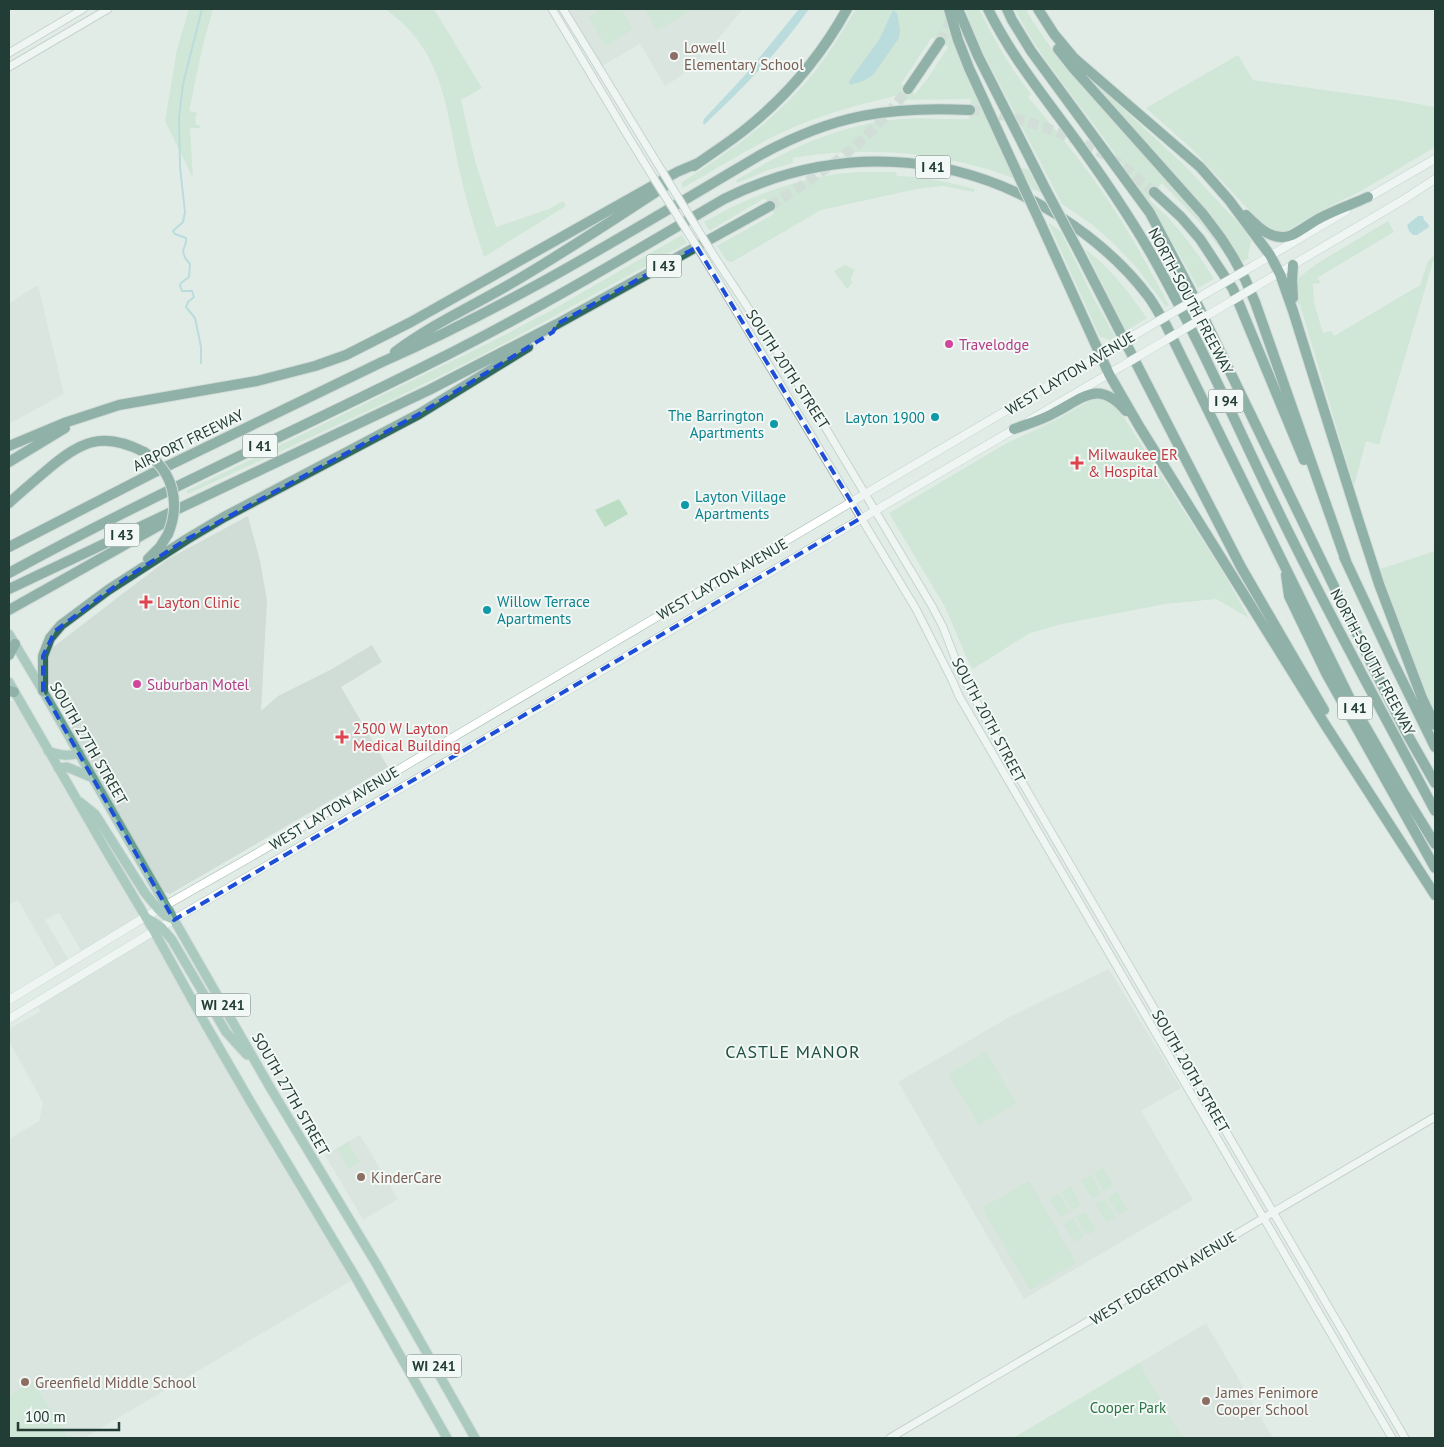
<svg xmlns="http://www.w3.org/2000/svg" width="1444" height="1447" viewBox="0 0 1444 1447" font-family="'PT Sans',sans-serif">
<rect width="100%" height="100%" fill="#e2ece7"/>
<!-- built -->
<path fill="#d0dcd6" d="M568,9H743L712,46L688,70L678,78L665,86L640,44L602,66Z
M38,285L64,394L9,424V303Z
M248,516L260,561L267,600L261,711L278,696L332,669L372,645L382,662L341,687L388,767L170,894L164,892L75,736L65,712L46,677L48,651L168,559Z
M18,699L145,917L83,954L59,913L45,920L70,962L58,970L18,900L9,905V702Z
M154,931L356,1278L84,1438H9V1139L39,1121L43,1103L9,1041V1029L41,1011L35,1003Z
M1109,969L1181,1088L1141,1111L1193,1200L1024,1299L898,1082L1011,1016Z
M360,1135L398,1199L363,1220L325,1155Z
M1206,1323L1273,1438H1183L1139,1363Z"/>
<!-- green -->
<path fill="#bbddc3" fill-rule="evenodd" d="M189,9H213L203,45L189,111L198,113L195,118L196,125H199L201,128H190L193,178L165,121L177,49Z
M385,9H412L413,10L416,9H434L482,88L461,100L475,161L496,227L549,209L563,201L566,206L484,257C475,229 466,201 460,173C446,109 444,50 385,9Z
M602,9H621L633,29L606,46L588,17Z
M645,9H693L657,31Z
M856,9H945L1018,181C1001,172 983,168 964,163C908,150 849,148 793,158V163L768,170L737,183L736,180C789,149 837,125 900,119C923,117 946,120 969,119L971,99L902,100L895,96C857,105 819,115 783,132C749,148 716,169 683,188L681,183C723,156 764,128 798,91C821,67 839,37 856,9ZM932,37L948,47L928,78L915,94L901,84Z
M965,9H979C994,39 1010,68 1031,94L1028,97C1058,132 1087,168 1112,206C1133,238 1151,272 1169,305L1166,307L1137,268L1115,245L1094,226L1062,204L983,52L974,34Z
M1015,9H1026L1032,20L1063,65L1193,210L1223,249L1222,251L1203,226L1162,183L1149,199C1154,205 1161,210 1166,215C1184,235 1200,256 1214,279L1198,288C1169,234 1140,187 1103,137C1074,97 1037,54 1015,9Z
M1238,55L1253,80L1396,100L1435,107V147L1361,191L1320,211L1283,233H1274L1262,224L1192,149L1146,108Z
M1089,77L1185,166L1245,230L1251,241L1248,256L1249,258L1242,262L1210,213L1129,123L1088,79Z
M1021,168L1028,169L1041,193L1031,188Z
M896,172L897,176C924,177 949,182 975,189L974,192L943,186L917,189L821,210L732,262L727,261L717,246L774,214L765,198L711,230H709L704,222C743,199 785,183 830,175C851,171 874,172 896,172Z
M1388,221L1394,232L1317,278L1321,283L1313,284L1314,303L1323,333L1331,331L1334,336L1420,285L1428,261L1435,255L1379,445L1366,441L1354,486L1300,305L1297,303L1296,281L1298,278L1318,263Z
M1048,222L1061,232L1091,293L1115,337L1109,341L1108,339L1100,337Z
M682,235L687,243C617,282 547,321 476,358C382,406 285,449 188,494L186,491L491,342L550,311Z
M1085,249C1111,268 1129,293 1147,318L1126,331Z
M845,265L855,270L851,278L852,283L847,289L834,271Z
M1096,397L1111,401L1121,413L1221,569L1249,618L1216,599L1165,604L1062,624L1030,633L973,669L968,661L946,609L889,513L1005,444L1056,420Z
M619,499L628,514L605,527L595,510Z
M1435,551V715L1401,630L1380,569Z
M986,1052L1016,1103L979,1125L948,1074Z
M348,1142L360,1162L349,1169L337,1149Z
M1103,1168L1113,1186L1104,1191L1094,1173Z
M1091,1175L1101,1193L1092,1199L1081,1180Z
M1029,1181L1076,1263L1030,1290L982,1208Z
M1071,1187L1081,1205L1072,1210L1061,1192Z
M1117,1192L1128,1210L1119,1215L1108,1197Z
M1059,1193L1070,1212L1060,1217L1050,1199Z
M1105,1199L1115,1217L1106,1223L1096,1204Z
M1085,1212L1096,1230L1087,1235L1076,1217Z
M1073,1218L1084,1236L1075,1242L1064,1224Z
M1139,1363L1183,1438H1013Z
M33,1381L68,1438H9V1396Z"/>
<!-- water -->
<path fill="#8bc8d0" d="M799,9H809C780,51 742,89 704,125L703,123L704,119L746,74Z
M893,10L897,13L900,29L899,38L873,75L863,81L850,85L849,81L879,40Z
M1418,216H1423L1424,220L1428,224L1429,227L1417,235H1413L1409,231L1407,225Z"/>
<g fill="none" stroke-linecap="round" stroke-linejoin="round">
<!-- stream -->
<path stroke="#8bc8d0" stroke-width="2" d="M201,363V347L195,318L186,307L188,302L194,297L192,291H182L180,286L181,283L189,277L190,264L185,258L183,251L186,242V238L175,234L173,231L183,222L185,212L180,167L179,118L183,84L202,9"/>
<!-- motorway-tunnel -->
<path stroke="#bcc9c3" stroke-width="10" stroke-dasharray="10 5" stroke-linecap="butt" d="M940,42L954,13
M970,110C1021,116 1071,134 1115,161C1129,170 1141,182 1154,192
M770,206C803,185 835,164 864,138C880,123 895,106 908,89"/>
<defs>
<path id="tertiary" d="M552,9L626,133L653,177
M563,9L662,171
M9,53L83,9
M9,67L108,9
M714,256L812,405L932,606L943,627L960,671L991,729L1405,1438
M706,261L916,609L953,682L959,696L1392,1438
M890,1438L1435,1117"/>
<path id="secondary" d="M1364,200L1435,159
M1253,266L1346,211
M1262,283L1403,200L1435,179
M1030,420L1122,366
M9,1000L145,917L254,855L1112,348
M9,1019L154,931L439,766L1018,427"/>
<path id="primary" d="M9,634L43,691L271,1089L377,1265L475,1438
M9,682L107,852L154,931L206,1025L250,1101L356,1278L447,1438
M48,751C59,755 68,757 79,753
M58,768L67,767L93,778
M80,802L95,814L145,893L158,909L166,916L173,919
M147,918L161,927L172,940L226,1032L247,1055"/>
<path id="motorway" d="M949,9L958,40L969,68L1020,179
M958,9L978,56L1046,190
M988,9C1009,52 1039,90 1067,128C1098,170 1128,213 1154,259C1207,353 1248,453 1297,549C1341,637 1389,724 1435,811
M1007,9L1012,20L1031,51L1150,213L1189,287L1372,665L1406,732L1435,783
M1038,9L1054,34L1074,58L1200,167L1229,200L1270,255L1280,274L1293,311L1359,522L1379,584L1422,698L1435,725
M1058,49L1073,68L1203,214L1221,238L1233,257L1245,279L1255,302L1346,561
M908,89L940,42
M694,166C712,153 730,142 747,128C788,95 822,54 847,9
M1154,192L1181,217L1200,239L1233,289L1304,460
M1246,215C1258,227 1273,243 1292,235C1302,230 1312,222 1322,217C1337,209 1353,204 1368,197
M1040,222L1109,374L1139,426L1326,726L1435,895
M1079,252L1241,567L1324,710
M1293,298L1292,280L1293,265
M395,352C432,324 477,304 517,280C568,250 618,217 668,184
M1014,429C1027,424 1042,420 1054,413C1083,398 1099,379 1126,411
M9,446L64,423L119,405L257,381L315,366L346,355L411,322L677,172L698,163
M9,462L65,428
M9,503C21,492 34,481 47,470C80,442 102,430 144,452
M9,547L151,474L382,362C514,304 638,227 762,154C834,115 889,106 970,110
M1344,557L1394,664L1435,747
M148,559L160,547L168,534
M9,573C151,495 300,429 445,356C540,308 632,253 724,199C833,145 952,149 1056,214C1091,236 1123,263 1148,296C1155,305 1160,316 1166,325L1353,705L1403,792L1435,844
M1286,575L1289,596L1326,673L1435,868
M9,589L429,390L557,324L770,206
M9,610L169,520
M9,655L15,644
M9,691L14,692
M43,691V656L50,638L61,625L108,590L187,539L224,517L419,414L528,347"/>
</defs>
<!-- tertiary casing -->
<use href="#tertiary" stroke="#a5b4ae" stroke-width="9"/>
<!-- secondary casing -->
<use href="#secondary" stroke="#a0b8af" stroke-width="9"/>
<!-- primary casing -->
<use href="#primary" stroke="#c1c9c6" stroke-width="11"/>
<!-- motorway casing -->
<use href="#motorway" stroke="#c1c9c6" stroke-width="12"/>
<!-- tertiary -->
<use href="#tertiary" stroke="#fff" stroke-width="7"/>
<!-- secondary -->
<use href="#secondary" stroke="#fff" stroke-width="8"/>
<!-- primary -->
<use href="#primary" stroke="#67a190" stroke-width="9"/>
<!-- motorway -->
<use href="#motorway" stroke="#2e695b" stroke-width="10"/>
<defs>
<path id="tertiary-bridge" d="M662,171L714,256
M653,177L706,261"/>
<path id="secondary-bridge" d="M1112,348L1253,266
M1122,366L1262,283"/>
<path id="motorway-bridge" d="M1020,179L1040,222
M1046,190L1079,252
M144,452C173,470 181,503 168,534"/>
</defs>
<!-- tertiary-bridge casing -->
<use href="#tertiary-bridge" stroke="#a5b4ae" stroke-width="9" stroke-linecap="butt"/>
<!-- secondary-bridge casing -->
<use href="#secondary-bridge" stroke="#a0b8af" stroke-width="9" stroke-linecap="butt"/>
<!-- motorway-bridge casing -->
<use href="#motorway-bridge" stroke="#c1c9c6" stroke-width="12" stroke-linecap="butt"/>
<!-- tertiary-bridge -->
<use href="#tertiary-bridge" stroke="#fff" stroke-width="7"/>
<!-- secondary-bridge -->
<use href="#secondary-bridge" stroke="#fff" stroke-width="8"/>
<!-- motorway-bridge -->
<use href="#motorway-bridge" stroke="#2e695b" stroke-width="10"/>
</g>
<!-- marked area -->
<path d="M0 0H1444V1447H0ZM697,247L861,518L174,920L43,691V656L55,631L126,578L187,539L419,414L553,332L557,324Z" fill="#e2ece7" fill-opacity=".55" fill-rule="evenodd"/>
<path fill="none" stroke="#1d4ed8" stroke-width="4" stroke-dasharray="10 6" stroke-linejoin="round" d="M697,247L861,518L174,920L43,691V656L55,631L126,578L187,539L419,414L553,332L557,324Z"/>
<!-- markers -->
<g fill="#8d6e63" stroke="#f2f8f5" stroke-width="2">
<circle cx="674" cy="56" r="5"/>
<circle cx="361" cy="1177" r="5"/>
<circle cx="25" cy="1382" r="5"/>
<circle cx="1206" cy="1401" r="5"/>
</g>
<g fill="#d1479c" stroke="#f2f8f5" stroke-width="2">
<circle cx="949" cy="344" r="5"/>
<circle cx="137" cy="684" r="5"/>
</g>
<g fill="#0f9aa8" stroke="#f2f8f5" stroke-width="2">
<circle cx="935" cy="417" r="5"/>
<circle cx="774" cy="424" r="5"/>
<circle cx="685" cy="505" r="5"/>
<circle cx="487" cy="610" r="5"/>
</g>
<g fill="#e0444e" stroke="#f2f8f5" stroke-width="2">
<path d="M1074.5 455.5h5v5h5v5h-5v5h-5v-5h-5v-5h5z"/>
<path d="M143.5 594.5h5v5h5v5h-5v5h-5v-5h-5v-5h5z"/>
<path d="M339.5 729.5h5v5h5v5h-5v5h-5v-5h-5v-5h5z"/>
</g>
<g text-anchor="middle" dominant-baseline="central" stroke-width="4" stroke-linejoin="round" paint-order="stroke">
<!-- shield labels -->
<g fill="#f2f8f5" stroke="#60756f" stroke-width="1">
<rect x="915.5" y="155.5" width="35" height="23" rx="4"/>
<rect x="646.5" y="254.5" width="35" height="23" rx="4"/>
<rect x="1208.5" y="389.5" width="35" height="23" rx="4"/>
<rect x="242.5" y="434.5" width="35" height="23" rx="4"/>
<rect x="104.5" y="523.5" width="35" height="23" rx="4"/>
<rect x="1337.5" y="696.5" width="35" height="23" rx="4"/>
<rect x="195.5" y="993.5" width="55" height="23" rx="4"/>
<rect x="406.5" y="1354.5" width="55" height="23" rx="4"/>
</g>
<g font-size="14" font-weight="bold" fill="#223d35">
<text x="933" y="167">I 41</text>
<text x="664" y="266">I 43</text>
<text x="1226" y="401">I 94</text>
<text x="260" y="446">I 41</text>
<text x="122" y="535">I 43</text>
<text x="1355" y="708">I 41</text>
<text x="223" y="1005">WI 241</text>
<text x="434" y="1366">WI 241</text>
</g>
<!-- education labels -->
<g font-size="15" fill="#785e54" stroke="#f2f8f5" text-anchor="start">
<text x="684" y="47">Lowell<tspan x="684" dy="17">Elementary School</tspan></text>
<text x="371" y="1177">KinderCare</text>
<text x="35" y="1382">Greenfield Middle School</text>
<text x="1216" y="1392">James Fenimore<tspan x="1216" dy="17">Cooper School</tspan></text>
</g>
<!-- street labels -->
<g font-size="15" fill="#223d35" stroke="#f2f8f5">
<text transform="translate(1191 301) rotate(62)">NORTH-SOUTH FREEWAY</text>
<text transform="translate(788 369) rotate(57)">SOUTH 20TH STREET</text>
<text transform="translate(1070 373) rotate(-31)">WEST LAYTON AVENUE</text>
<text transform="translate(188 440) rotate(-26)">AIRPORT FREEWAY</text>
<text transform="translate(722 579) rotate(-30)">WEST LAYTON AVENUE</text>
<text transform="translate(1373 662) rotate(62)">NORTH-SOUTH FREEWAY</text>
<text transform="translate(989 720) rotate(62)">SOUTH 20TH STREET</text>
<text transform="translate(89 743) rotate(60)">SOUTH 27TH STREET</text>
<text transform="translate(334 808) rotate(-31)">WEST LAYTON AVENUE</text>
<text transform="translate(1191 1071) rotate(60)">SOUTH 20TH STREET</text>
<text transform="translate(291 1094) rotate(60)">SOUTH 27TH STREET</text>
<text transform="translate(1163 1278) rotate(-31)">WEST EDGERTON AVENUE</text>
</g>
<!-- hotel labels -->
<g font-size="15" fill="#b23c85" stroke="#f2f8f5" text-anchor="start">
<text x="959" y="344">Travelodge</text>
<text x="147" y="684">Suburban Motel</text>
</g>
<!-- culture labels -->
<g font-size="15" fill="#0d838f" stroke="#f2f8f5" text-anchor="end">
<text x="764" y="415">The Barrington<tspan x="764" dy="17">Apartments</tspan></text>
<text x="925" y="417">Layton 1900</text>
<text x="695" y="496" text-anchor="start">Layton Village<tspan x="695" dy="17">Apartments</tspan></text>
<text x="497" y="601" text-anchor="start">Willow Terrace<tspan x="497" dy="17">Apartments</tspan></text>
</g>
<!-- health labels -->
<g font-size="15" fill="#be3a42" stroke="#f2f8f5" text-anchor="start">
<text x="1088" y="454">Milwaukee ER<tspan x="1088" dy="17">&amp; Hospital</tspan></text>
<text x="157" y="602">Layton Clinic</text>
<text x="353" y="728">2500 W Layton<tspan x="353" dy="17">Medical Building</tspan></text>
</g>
<!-- park labels -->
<g font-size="15" fill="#2d7346" stroke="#f2f8f5">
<text x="1128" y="1407">Cooper Park</text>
</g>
<!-- quarter labels -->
<g font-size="18" letter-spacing="1" fill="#1e4f41" stroke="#f2f8f5">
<text x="793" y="1051">CASTLE MANOR</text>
</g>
</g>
<!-- border -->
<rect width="1444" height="1447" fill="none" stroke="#223d35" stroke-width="20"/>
<!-- scale -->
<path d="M18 1422v8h101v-8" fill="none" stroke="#223d35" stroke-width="2.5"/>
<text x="25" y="1422" font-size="15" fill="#223d35" stroke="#f2f8f5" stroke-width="4" paint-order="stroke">100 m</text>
</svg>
